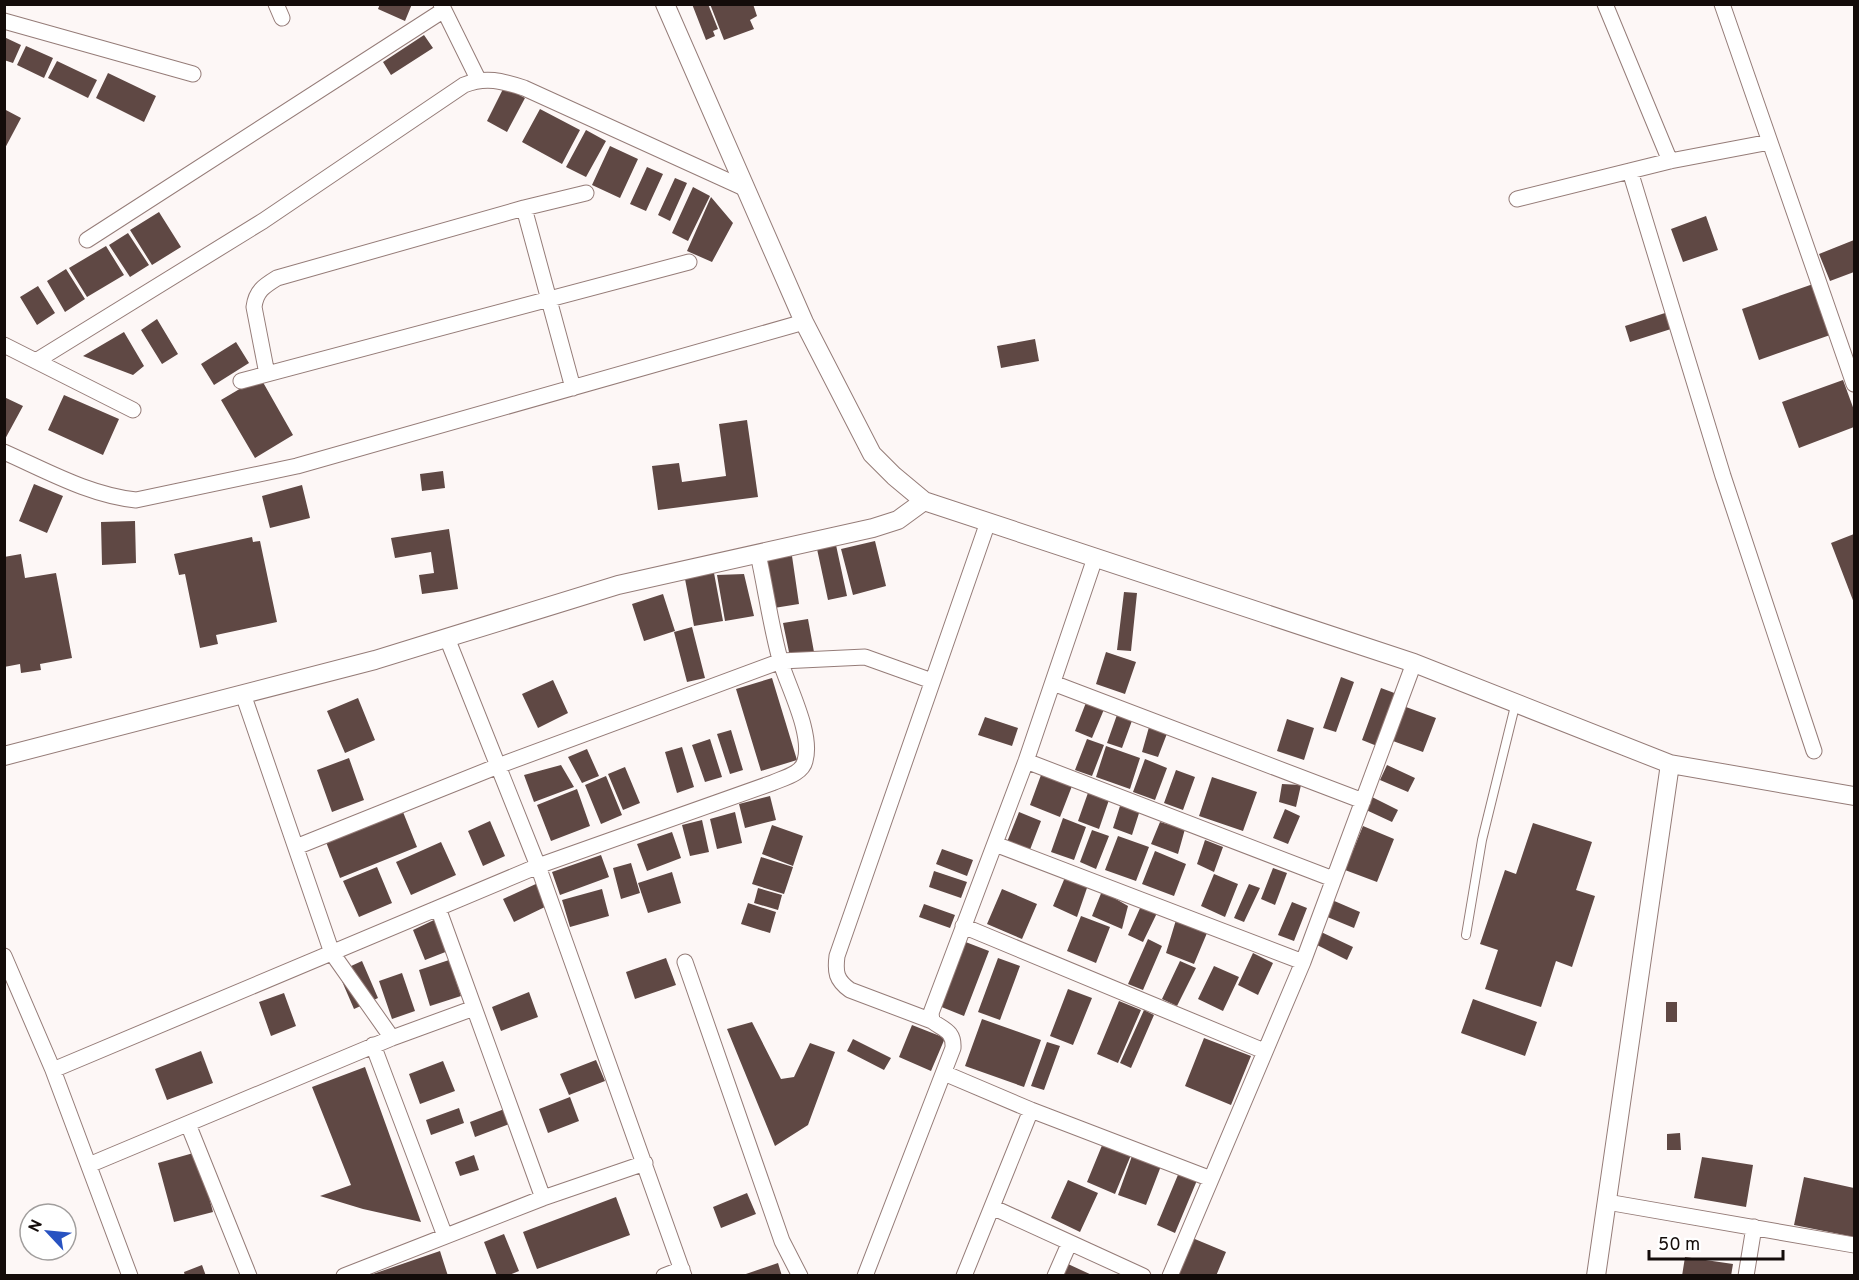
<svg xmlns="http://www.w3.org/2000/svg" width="1859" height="1280" viewBox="0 0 1859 1280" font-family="Overpass,sans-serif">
<rect width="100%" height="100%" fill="#fdf7f6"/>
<!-- building -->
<path fill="#5f4844" d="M380,4H412L405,21L378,9Z
M692,4H708L718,29L713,31L715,36L706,40Z
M710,4H753L757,16L750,20L754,29L724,40Z
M424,35L433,48L391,75L383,62Z
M4,37L21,45L13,63L4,60Z
M26,46L53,58L44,78L17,65Z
M57,61L97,80L88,98L48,78Z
M108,73L156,96L144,122L96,98Z
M504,87L525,98L507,132L487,121Z
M4,109L21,118L4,150Z
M540,109L580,130L562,164L522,142Z
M586,130L606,141L586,177L566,167Z
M610,146L638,159L620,198L592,185Z
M647,167L663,174L646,211L630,204Z
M675,178L687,183L670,221L658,215Z
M693,187L710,196L688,241L672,233Z
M711,197L733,223L712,262L687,251Z
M159,212L181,247L152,265L130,230Z
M1706,216L1718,250L1683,262L1671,229Z
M128,233L149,265L130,277L109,245Z
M1854,240V272L1830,281L1819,254Z
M106,246L124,275L87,297L69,268Z
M66,269L85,299L65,312L47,281Z
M1816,283L1833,334L1759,360L1742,309Z
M38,286L55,313L37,325L20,297Z
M1665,313L1671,329L1630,342L1625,326Z
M157,319L178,354L162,364L141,330Z
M124,332L144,366L133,375L83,356Z
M1035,339L1039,361L1001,368L997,346Z
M236,342L249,363L214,385L201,364Z
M260,377L293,435L255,458L221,400Z
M1843,380L1854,410V427L1799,448L1782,402Z
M64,395L119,419L103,455L48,430Z
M4,397L23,406L4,441Z
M747,420L758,497L658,510L652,466L679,463L682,482L726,476L719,424Z
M443,471L445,488L422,491L420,474Z
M34,484L63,496L47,533L19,521Z
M302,485L310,518L270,528L262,496Z
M135,521L136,563L102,565L101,522Z
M449,529L458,589L422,594L419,575L434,573L431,552L395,558L391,538Z
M1854,534V603L1831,543Z
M252,537L253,542L260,541L277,622L216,635L218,644L200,648L185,574L179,575L174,554Z
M875,541L886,586L853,595L841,549Z
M836,545L847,596L828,600L817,549Z
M21,554L25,578L56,573L72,658L40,664L41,670L21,673L20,664L4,667V557Z
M792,556L799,604L774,608L767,559Z
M714,573L723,621L694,626L685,579Z
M744,574L754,616L725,621L717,575Z
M1124,592L1137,593L1131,651L1117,650Z
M663,594L675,631L644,641L632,604Z
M808,619L814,652L790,657L783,623Z
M692,627L705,678L687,682L674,632Z
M1106,652L1136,662L1125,694L1096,684Z
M1341,677L1354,682L1336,732L1323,728Z
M772,678L797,760L761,771L736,689Z
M553,680L568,713L538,728L522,694Z
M1381,688L1397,694L1377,746L1362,740Z
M358,698L375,740L345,753L327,711Z
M1087,700L1105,707L1092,738L1075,731Z
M1406,707L1436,718L1423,752L1393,741Z
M1118,712L1133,718L1122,748L1107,743Z
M985,717L1018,728L1012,746L978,735Z
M1287,719L1314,728L1304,760L1277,751Z
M1149,727L1168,731L1158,757L1142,752Z
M731,730L743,770L730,774L717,734Z
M710,739L722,777L705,782L692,745Z
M1087,739L1104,745L1092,776L1075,770Z
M1106,746L1140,758L1130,789L1096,777Z
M682,747L694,787L677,793L665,752Z
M587,749L599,776L582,783L568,757Z
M349,758L364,800L332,812L317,770Z
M1145,759L1167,768L1155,800L1133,792Z
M561,765L574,787L534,802L524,775Z
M1387,765L1415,778L1408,792L1380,780Z
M625,767L640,803L623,810L608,774Z
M1176,770L1195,777L1183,810L1164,803Z
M1041,775L1072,786L1060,817L1030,805Z
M606,776L622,815L601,824L585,785Z
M1212,777L1257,792L1243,831L1199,816Z
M1282,784L1301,785L1296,807L1279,802Z
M577,789L590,826L551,841L537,805Z
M1089,790L1110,797L1099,829L1078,821Z
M770,796L776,820L745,828L739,804Z
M1370,796L1398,810L1392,822L1364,809Z
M1120,806L1140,810L1132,835L1113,828Z
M1285,809L1300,816L1288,844L1273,838Z
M403,812L417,847L340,878L326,842Z
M735,812L742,843L717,849L710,819Z
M1019,812L1041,821L1028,855L1005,847Z
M1063,818L1086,827L1074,860L1051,852Z
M702,820L709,852L690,856L682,825Z
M490,821L505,856L483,866L468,831Z
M1160,822L1185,829L1178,854L1151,844Z
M1533,823L1592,842L1576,890L1595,896L1572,967L1556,961L1541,1007L1485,989L1498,950L1480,944L1505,870L1516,874Z
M772,825L803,836L793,866L762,854Z
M1363,826L1394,839L1377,882L1345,870Z
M1092,830L1109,836L1096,869L1080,862Z
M672,832L681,858L647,871L637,844Z
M1118,836L1149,847L1136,881L1105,870Z
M1205,840L1223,847L1214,872L1197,864Z
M441,842L456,875L411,895L396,862Z
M942,849L973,860L967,876L936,864Z
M1155,851L1186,864L1174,896L1142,884Z
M601,855L609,877L560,895L552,872Z
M761,857L793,867L784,894L752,884Z
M631,863L640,893L621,899L613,868Z
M377,867L392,903L359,917L343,881Z
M1273,868L1287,873L1275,905L1261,899Z
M934,871L967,882L961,898L929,887Z
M672,872L681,903L648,913L638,883Z
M1214,874L1238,884L1225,917L1201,906Z
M1066,875L1088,885L1077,917L1053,906Z
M538,883L549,905L514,922L503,899Z
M1249,884L1260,888L1244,922L1234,918Z
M758,888L782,895L778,910L754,903Z
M602,889L609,916L570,927L562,900Z
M1002,889L1037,904L1022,939L987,924Z
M1102,891L1128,906L1122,929L1092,916Z
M1332,900L1360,912L1354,928L1325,916Z
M1292,902L1307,908L1294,941L1278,935Z
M748,903L776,912L770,933L741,924Z
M924,904L955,915L950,928L919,917Z
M1141,906L1157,913L1143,942L1128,935Z
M1081,916L1110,927L1096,963L1067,951Z
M434,920L448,951L425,960L413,930Z
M1176,920L1207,933L1194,964L1166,953Z
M1319,931L1353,947L1347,960L1313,943Z
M1148,939L1162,946L1143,990L1128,984Z
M963,941L989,951L964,1016L939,1006Z
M1253,953L1273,963L1258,995L1238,985Z
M666,958L676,985L635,999L626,972Z
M998,958L1020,966L1000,1020L978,1012Z
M449,960L461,996L430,1006L419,970Z
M362,961L378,998L354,1009L338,972Z
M1180,961L1196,968L1177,1006L1162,999Z
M1214,966L1239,977L1223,1011L1198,999Z
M402,973L415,1011L392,1019L379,981Z
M1068,989L1092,998L1073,1045L1050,1036Z
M529,992L538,1017L501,1031L492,1007Z
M284,993L296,1026L271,1036L259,1002Z
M1473,999L1537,1022L1525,1056L1461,1033Z
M1119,1001L1141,1010L1118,1063L1097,1054Z
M1666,1002H1677V1022H1666Z
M1144,1010L1154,1015L1131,1068L1120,1063Z
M982,1019L1041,1040L1024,1087L965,1066Z
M752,1022L781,1079L794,1077L810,1043L835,1052L808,1125L775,1146L727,1029Z
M912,1025L945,1038L931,1071L899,1057Z
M1204,1038L1251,1056L1231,1105L1185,1086Z
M853,1039L891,1058L884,1070L847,1051Z
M1047,1042L1060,1046L1044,1090L1031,1086Z
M201,1051L213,1083L167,1100L155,1069Z
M596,1060L605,1081L569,1095L560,1074Z
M443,1061L455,1091L420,1104L409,1074Z
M365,1067L421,1222L363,1209L320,1196L351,1185L312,1087Z
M570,1097L579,1121L548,1133L539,1109Z
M459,1108L464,1123L431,1135L426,1120Z
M507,1108L512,1123L475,1137L470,1122Z
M1680,1133L1681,1150H1667V1134Z
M1103,1143L1131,1155L1115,1194L1087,1182Z
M197,1152L213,1212L174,1222L158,1163Z
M474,1155L479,1170L460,1176L455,1162Z
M1132,1156L1161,1166L1146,1205L1118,1195Z
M1702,1157L1753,1165L1746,1207L1694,1198Z
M1180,1170L1198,1178L1175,1233L1157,1225Z
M1804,1177L1854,1188V1237L1794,1225Z
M1068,1180L1098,1193L1080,1232L1051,1218Z
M747,1193L756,1214L721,1228L713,1207Z
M616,1197L630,1235L537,1269L523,1232Z
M504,1234L519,1271L507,1276H497L484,1242Z
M1190,1237L1226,1252L1216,1276H1173Z
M440,1251L448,1276H370V1275Z
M1685,1257L1733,1264L1731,1276H1682Z
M778,1263L782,1276H744L743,1275Z
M1068,1264L1094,1276H1063Z
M202,1265L206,1276H185L184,1272Z"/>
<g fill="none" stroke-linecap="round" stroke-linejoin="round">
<defs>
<path id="service" d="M1466,935L1482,840L1516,702"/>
<path id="minor" d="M276,4L282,18
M441,4L478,79
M1605,4L1670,161
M1722,4L1854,384
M4,21L193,74
M1630,171L1723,476L1814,751
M1517,199L1670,161L1770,142
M524,208L573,388
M87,240L444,10
M4,345L133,410
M36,361L263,221L464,85C486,76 502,81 524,88L746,189
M267,374L254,307C256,291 264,286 277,278L524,208L586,193
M241,381L689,262
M4,452C47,471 89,495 136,500L297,466L804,322
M447,638L538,866L684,1276
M1053,683L1363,801
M243,694L332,953L392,1038
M1026,761L1333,879
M995,844L1303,962
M296,847L498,766L781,661L865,657L932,681
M438,908L543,1198
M963,926L1264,1051
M4,956L53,1070L130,1276
M685,962L782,1241L800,1276
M932,1021L850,990C836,980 835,972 837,956L988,522
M373,1045L445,1236
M53,1070L538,866L772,783C783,778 802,774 805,761C813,734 789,689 781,663C771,628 766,590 758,554
M944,1073L1031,1110L1211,1179
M188,1124L249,1276
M89,1165L392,1038L474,1008
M1607,1202L1854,1245
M992,1207L1143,1276
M344,1276L543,1198L645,1163
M664,1276L682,1269
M865,1276L953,1048C954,1031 944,1030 932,1021L931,1013L1026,761L1095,558
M964,1276L1031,1110
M1055,1276L1069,1244
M1170,1276L1303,962L1414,663
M1746,1276L1754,1227"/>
<path id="tertiary" d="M665,4L804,322L872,454L894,476L924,501L1414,663L1670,764L1854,796
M4,756L375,660L618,585L873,528L898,520L924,501
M1596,1276L1670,764"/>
</defs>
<!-- service casing -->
<use href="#service" stroke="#957c78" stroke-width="10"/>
<!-- minor casing -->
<use href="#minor" stroke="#957c78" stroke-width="17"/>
<!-- tertiary casing -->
<use href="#tertiary" stroke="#957c78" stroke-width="20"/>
<!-- service -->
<use href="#service" stroke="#fff" stroke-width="8"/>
<!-- minor -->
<use href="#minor" stroke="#fff" stroke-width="15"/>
<!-- tertiary -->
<use href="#tertiary" stroke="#fff" stroke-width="18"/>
</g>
<!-- border -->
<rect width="1859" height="1280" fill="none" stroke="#140c0a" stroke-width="12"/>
<!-- north arrow -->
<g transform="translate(48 1232) rotate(296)"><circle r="28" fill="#ffffff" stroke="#a19e9d" stroke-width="1.5"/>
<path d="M0-4.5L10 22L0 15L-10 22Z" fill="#2852c1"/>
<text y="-9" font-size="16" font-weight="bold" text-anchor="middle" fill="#140c0a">N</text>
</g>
<!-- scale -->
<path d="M1649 1250v9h134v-9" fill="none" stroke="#140c0a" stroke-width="3"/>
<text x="1658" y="1250" font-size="18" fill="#140c0a" stroke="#ffffff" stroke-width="4.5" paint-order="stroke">50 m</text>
</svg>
